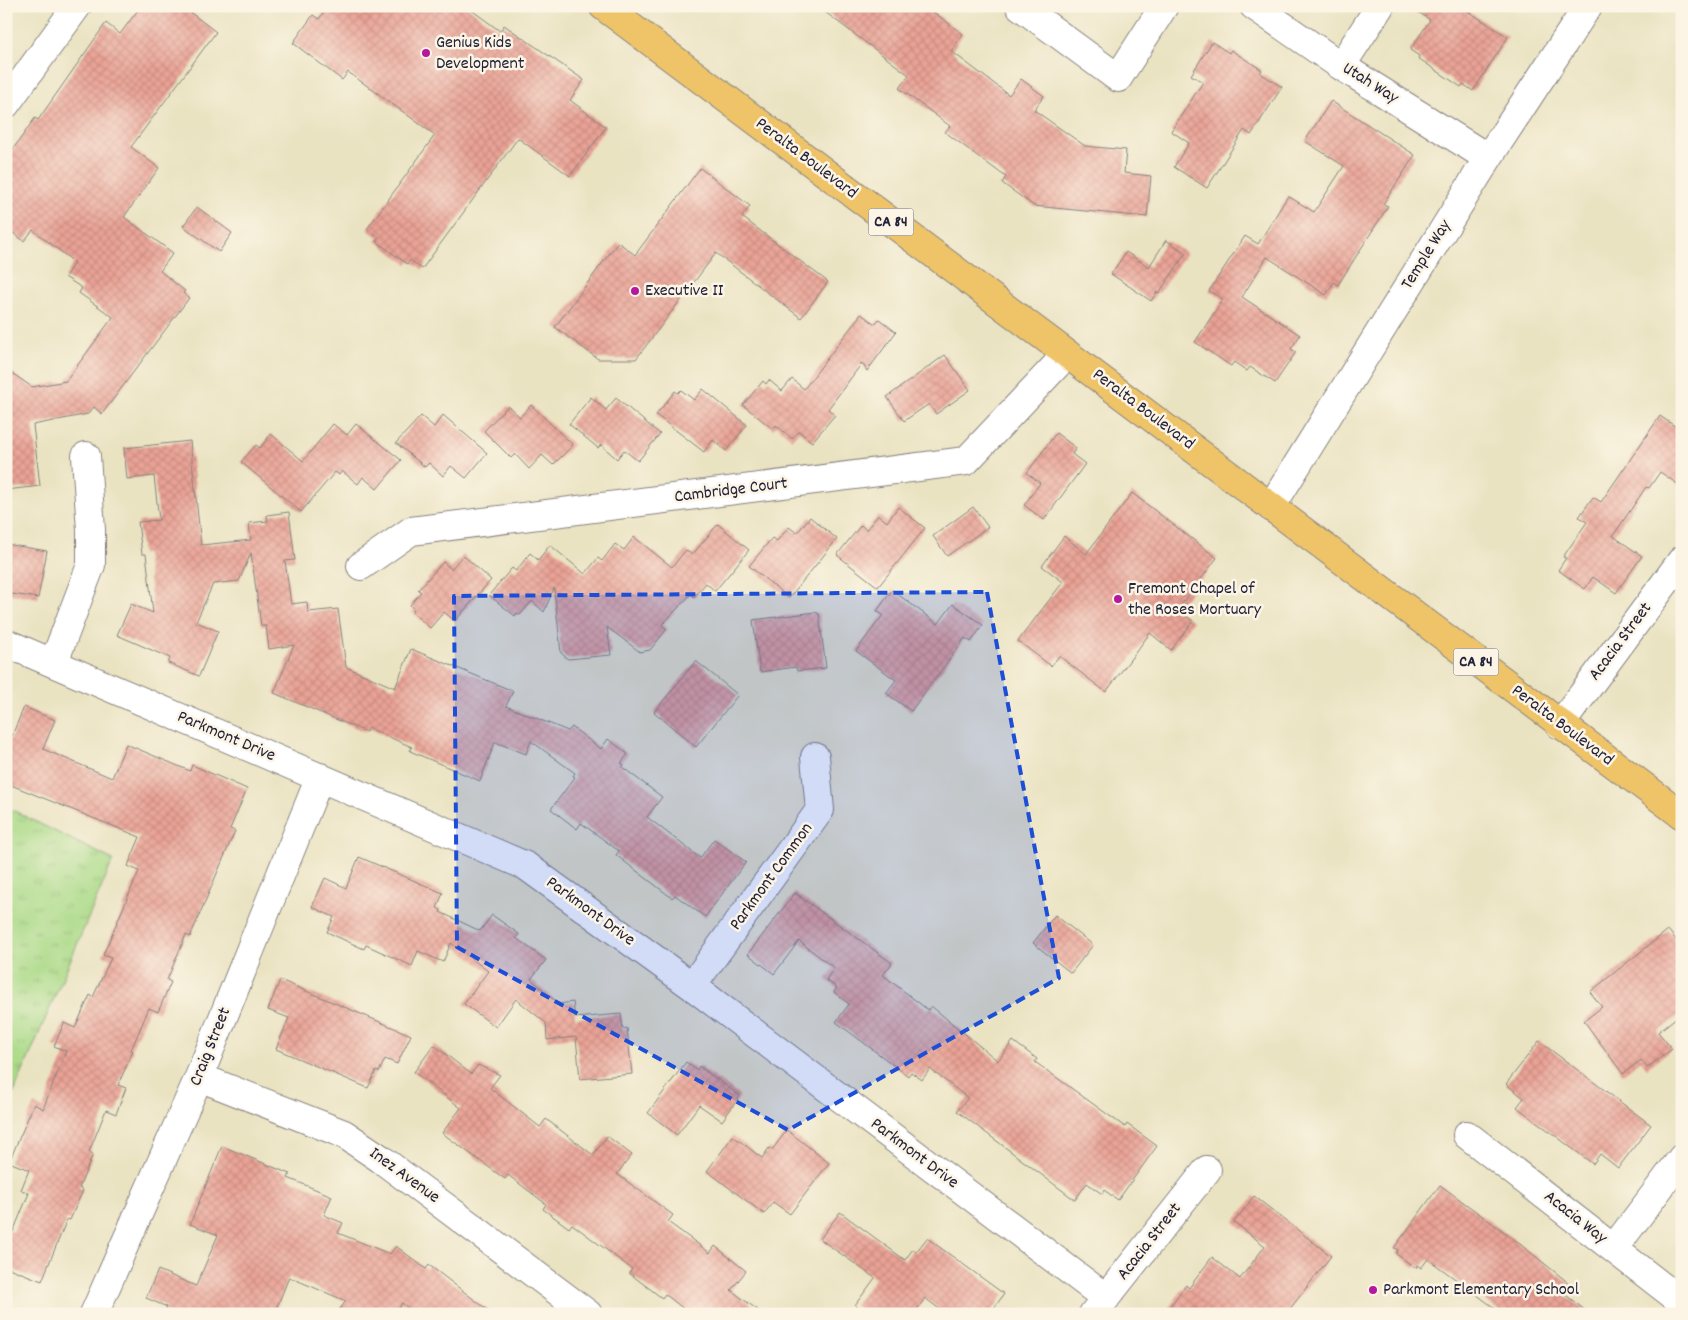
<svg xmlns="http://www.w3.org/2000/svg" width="1688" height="1320" viewBox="0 0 1688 1320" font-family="Dekko,sans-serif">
<defs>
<pattern id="park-tufts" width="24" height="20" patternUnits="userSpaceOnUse" patternTransform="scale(1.25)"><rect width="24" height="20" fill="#aada88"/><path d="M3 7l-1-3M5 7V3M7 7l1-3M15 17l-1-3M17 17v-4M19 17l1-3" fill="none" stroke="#92bb76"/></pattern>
<pattern id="building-cross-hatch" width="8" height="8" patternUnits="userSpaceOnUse" patternTransform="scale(1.25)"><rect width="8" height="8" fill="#eaa295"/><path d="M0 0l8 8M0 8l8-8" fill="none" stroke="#c88b81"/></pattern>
</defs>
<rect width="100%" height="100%" fill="#fcf5e5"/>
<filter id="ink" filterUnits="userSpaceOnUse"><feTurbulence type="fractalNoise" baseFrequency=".02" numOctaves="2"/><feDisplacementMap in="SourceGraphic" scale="10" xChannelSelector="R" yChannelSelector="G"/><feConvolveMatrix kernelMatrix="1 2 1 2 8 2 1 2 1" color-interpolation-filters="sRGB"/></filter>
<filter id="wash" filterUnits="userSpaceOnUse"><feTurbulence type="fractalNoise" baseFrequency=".0096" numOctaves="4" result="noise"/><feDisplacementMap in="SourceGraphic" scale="20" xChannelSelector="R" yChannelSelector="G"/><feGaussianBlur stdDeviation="1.12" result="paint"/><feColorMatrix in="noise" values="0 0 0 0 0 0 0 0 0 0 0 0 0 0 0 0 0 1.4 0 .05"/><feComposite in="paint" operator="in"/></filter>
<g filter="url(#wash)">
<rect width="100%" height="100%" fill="#eae3c2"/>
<!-- park -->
<path fill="url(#park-tufts)" stroke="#667e62" d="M6,807L113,860L6,1111Z"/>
<g id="blocks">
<!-- building -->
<path fill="url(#building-cross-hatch)" d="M141,6H182L216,32L131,147L159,168L124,217L173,253L160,271L185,291L183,293L189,298L102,414L94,407L88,414L33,425L40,486L6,490V369L32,387L66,381L113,317L79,293L82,288L65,277L74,263L69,258L33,230L24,241L6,228V159L35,118L38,120L106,23L120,34Z
M328,6H466L500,31L504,25L584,80L570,100L606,127L570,176L518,138L422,269L410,260L407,264L376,241L379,238L367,229L435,135L348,72L342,80L293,43L313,15L319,19Z
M817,6H924L939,16L963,34L951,51L1009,95L1021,79L1044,96L1034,110L1085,146L1126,150L1124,173L1151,176L1147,217L1034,206L1002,183L1006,177L945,132L950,126L899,88L909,75Z
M1409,6H1460L1508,37L1473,91L1463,84L1461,87L1418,58L1419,56L1410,50L1430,20Z
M1212,42L1229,53L1231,50L1262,70L1260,73L1282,87L1251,135L1244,130L1207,188L1174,167L1189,143L1171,131L1203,82L1191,75Z
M1331,101L1415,155L1383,204L1388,206L1338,285L1334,282L1326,295L1267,257L1242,297L1300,335L1291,349L1296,352L1275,383L1250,367L1247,371L1234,362L1231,366L1195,342L1223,299L1209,291L1245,236L1258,244L1288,196L1314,212L1344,166L1305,141Z
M700,168L750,206L742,217L828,282L801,318L716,253L636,359H598L555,327L618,242L635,255Z
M197,207L232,233L219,252L183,226Z
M1166,240L1186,253L1159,293L1157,292L1151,301L1111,274L1126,252L1149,267Z
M861,314L875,324L879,319L896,332L867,371L862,363L828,409L835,415L812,442L799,431L792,439L776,425L773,429L743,405L763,381L766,384L769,380L782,391L792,379L804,389Z
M945,355L970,390L936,414L929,404L904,421L887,397Z
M703,389L747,425L726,451L713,440L704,452L656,415L675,391L678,393L681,390L694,400Z
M591,397L606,410L616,398L660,434L638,461L624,450L617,459L601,445L598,448L569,424Z
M531,405L573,445L553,465L542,455L529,469L515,454L511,458L484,431L508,406L520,417Z
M443,415L487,453L466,478L451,466L443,476L429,463L425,467L396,443L421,416L434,427Z
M1660,416L1682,431V487L1660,472L1649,488L1646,487L1613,536L1642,556L1616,593L1593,577L1585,589L1558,570L1566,558L1563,557L1587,522L1579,517L1593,497L1601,502Z
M333,424L347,435L356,424L401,460L377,489L363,477L358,484L342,471L339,475L335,472L301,512L241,462L256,445L260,448L271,434L303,461Z
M1056,433L1076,448L1072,454L1085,464L1044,520L1024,505L1040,483L1027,473Z
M190,441L201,545L251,540L249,523L268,521L267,515L289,512L295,560L285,561L291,604L307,602L308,612L338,609L346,667L395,688L411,649L513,691L506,706L568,731L572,727L601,749L608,739L628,754L621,763L624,765L622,767L662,797L647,817L700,858L714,839L746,862L705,917L675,895L672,898L642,875L616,855L619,851L581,823L577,829L551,809L575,777L573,776L575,773L531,741L526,754L495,742L480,781L410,751L412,747L368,728L366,732L274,693L294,645L269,649L266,626H261L251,553L239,581L213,584L196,622L218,631L199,676L168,663L170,658L117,635L131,604L153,613L146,554H142L138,522L159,520L154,476L127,479L124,448Z
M1132,493L1217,558L1177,610L1193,621L1171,650L1150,633L1106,692L1059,656L1051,666L1018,641L1063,582L1042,566L1064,536L1086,554Z
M898,507L925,528L878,587L837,555L861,525L866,530L878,515L887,522Z
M973,507L988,527L947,556L933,536Z
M810,517L837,539L789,598L749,566L772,538L777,541L789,527L797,533Z
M718,524L749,550L715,591L706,583L694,597L691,594L662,625L667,629L650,650L640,652L607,627L611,655L568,659L561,653L554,588L544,612L532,601L520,615L517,613L515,616L489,595L512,568L516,571L530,553L538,560L550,545L585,574L598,558L602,561L615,544L624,550L634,537L672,567L686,550L692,555Z
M6,544L47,551L38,598L6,593Z
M463,555L491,580L455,621L444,612L430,628L412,612L414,609L410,605L421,592L418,590L443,562L451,569Z
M892,590L938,624L953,604L983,625L971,642L965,638L911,711L886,693L896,680L856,651L883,615L877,611Z
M816,612L819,614L826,668L797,671L796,667L760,672L753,620Z
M696,661L738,695L696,747L654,712Z
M24,707L55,720L43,749L112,778L126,744L190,771L192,765L247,789L230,829L235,831L190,937L186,935L167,980L171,982L158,1012L149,1008L131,1050L133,1051L118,1085L126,1088L116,1114L106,1110L89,1152L93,1154L79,1188L83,1190L70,1220L67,1219L42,1281L6,1267V1229L13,1232L29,1193L21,1190L29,1170L9,1162L34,1104L43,1109L66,1051L54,1046L64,1023L75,1028L90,995L93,997L111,958L103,955L139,871L128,866L140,837L6,783V750Z
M359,857L443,893L437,908L441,910L440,912L480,931L492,915L519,934L516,938L546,960L531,979L559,1004L573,1002L575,1018L621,1014L623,1029L627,1028L632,1074L580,1079L576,1037L547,1040L546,1023L516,999L496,1027L464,1004L488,971L451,943L443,962L418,951L412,966L366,945L364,949L327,932L334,917L312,907L325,878L346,888Z
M795,893L892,963L883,975L928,1010L931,1006L998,1061L1013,1041L1037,1059L1035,1062L1125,1127L1127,1124L1157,1146L1118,1200L1104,1190L1102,1194L1087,1183L1075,1200L957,1111L968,1098L930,1069L922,1080L911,1072L908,1076L836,1022L849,1004L834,992L837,988L826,980L834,968L799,941L774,974L748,954Z
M1055,915L1093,945L1071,973L1033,943Z
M1668,930L1682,947V1013L1658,1032L1672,1049L1647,1068L1641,1060L1623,1074L1584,1021L1602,1007L1590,992Z
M280,980L411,1035L397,1064L385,1059L379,1072L376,1071L368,1088L276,1049L289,1018L268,1010Z
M1539,1041L1651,1125L1618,1168L1600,1154L1593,1164L1517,1107L1524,1098L1506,1084Z
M434,1045L471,1074L478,1065L500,1075L490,1088L540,1127L546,1119L593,1155L607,1136L632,1155L617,1174L673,1215L668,1222L710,1253L715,1246L746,1271L731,1290L763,1314H690L665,1294L662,1298L629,1273L632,1269L572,1224L569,1228L543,1209L546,1204L508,1175L505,1179L442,1133L461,1108L414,1072Z
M686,1062L697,1070L699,1066L740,1096L722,1121L699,1105L677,1135L648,1113Z
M787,1130L829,1163L790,1214L773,1202L764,1214L707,1171L733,1136L762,1158L769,1148L772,1150Z
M222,1146L290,1174L288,1178L332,1196L324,1215L343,1223L338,1233L390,1254L396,1246L426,1269L429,1265L493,1314H416L402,1303L395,1314H336L346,1301L289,1277L274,1314H164L167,1307L146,1298L158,1270L196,1286L218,1235L190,1224Z
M1440,1185L1515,1240L1570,1284L1563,1293L1590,1314H1503L1428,1259L1421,1268L1417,1265L1416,1268L1396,1254L1398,1250L1394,1248Z
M1254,1196L1331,1256L1286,1314H1164L1186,1285L1189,1288L1212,1257L1240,1279L1265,1246L1234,1222Z
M840,1212L905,1260L913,1249L916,1252L927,1238L1004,1294L990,1314H946L925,1298L914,1314H866L855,1305L875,1278L820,1239Z"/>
</g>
</g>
<g filter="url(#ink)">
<use href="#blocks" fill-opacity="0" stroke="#86827e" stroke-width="1"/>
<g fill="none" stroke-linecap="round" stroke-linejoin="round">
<defs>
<path id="minor" d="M1020,6L1118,78L1164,6
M1254,6L1341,66L1488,158
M1341,66L1380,6
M6,104L77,6
M1271,507L1488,158L1588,6
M361,566L411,531L966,461L1067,354
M6,643L526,866L692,986L1106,1298
M54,662L91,565V530L86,456
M1560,725L1682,560
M692,986L820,810L815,757
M199,1077L344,1134L381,1159L588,1314
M1467,1135L1682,1302
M1614,1248L1682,1158
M94,1314L199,1077L320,777
M1093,1314L1207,1170"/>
<path id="primary" d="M603,6L1682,815"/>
</defs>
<!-- minor casing -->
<use href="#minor" stroke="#86827e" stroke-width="30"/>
<!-- primary casing -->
<use href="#primary" stroke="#86827e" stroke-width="30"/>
<!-- minor -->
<use href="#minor" stroke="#fff" stroke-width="28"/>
<!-- primary -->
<use href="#primary" stroke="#efc469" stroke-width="28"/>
</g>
</g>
<!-- marked area -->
<path fill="#1d4ed8" fill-opacity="0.2" stroke="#1d4ed8" stroke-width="4" stroke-dasharray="10 6" stroke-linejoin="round" d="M987,592L1059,978L788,1130L457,947L454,596Z"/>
<!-- markers -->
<g fill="#b5179e" stroke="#fcf5e5" stroke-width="2">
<circle cx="426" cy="53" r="5"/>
<circle cx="635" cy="291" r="5"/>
<circle cx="1118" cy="599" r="5"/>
<circle cx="1373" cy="1290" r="5"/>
</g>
<g text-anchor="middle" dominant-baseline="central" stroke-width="5" stroke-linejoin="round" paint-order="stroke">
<!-- shield labels -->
<g fill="#fcf5e5" stroke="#63616e" stroke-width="1">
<rect x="868.5" y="208.5" width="45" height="27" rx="4"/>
<rect x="1453.5" y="648.5" width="45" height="27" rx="4"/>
</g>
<g font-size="16" font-weight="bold" fill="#22223b">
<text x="891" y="222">CA 84</text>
<text x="1476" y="662">CA 84</text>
</g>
<!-- poi labels -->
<g font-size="18" fill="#22223b" stroke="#fcf5e5" text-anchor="start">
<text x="436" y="43">Genius Kids<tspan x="436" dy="21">Development</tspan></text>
<text x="645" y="291">Executive II</text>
<text x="1128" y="589">Fremont Chapel of<tspan x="1128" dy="21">the Roses Mortuary</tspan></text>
<text x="1383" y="1290">Parkmont Elementary School</text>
</g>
<!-- street labels -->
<g font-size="18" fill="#22223b" stroke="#fcf5e5">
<text transform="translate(1370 84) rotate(32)">Utah Way</text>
<text transform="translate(806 159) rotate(37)">Peralta Boulevard</text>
<text transform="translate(1427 255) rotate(-58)">Temple Way</text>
<text transform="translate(1143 410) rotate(37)">Peralta Boulevard</text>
<text transform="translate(731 491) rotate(-7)">Cambridge Court</text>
<text transform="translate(1621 642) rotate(-53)">Acacia Street</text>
<text transform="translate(1562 726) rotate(37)">Peralta Boulevard</text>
<text transform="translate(226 737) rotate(23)">Parkmont Drive</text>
<text transform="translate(772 877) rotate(-54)">Parkmont Common</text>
<text transform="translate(590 912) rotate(36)">Parkmont Drive</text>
<text transform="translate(211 1047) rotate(-68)">Craig Street</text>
<text transform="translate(914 1154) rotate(37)">Parkmont Drive</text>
<text transform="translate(404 1176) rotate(36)">Inez Avenue</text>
<text transform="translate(1575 1218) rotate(38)">Acacia Way</text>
<text transform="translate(1150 1242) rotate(-52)">Acacia Street</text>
</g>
</g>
<!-- margin -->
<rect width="1688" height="1320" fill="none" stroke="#fcf5e5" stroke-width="25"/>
</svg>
